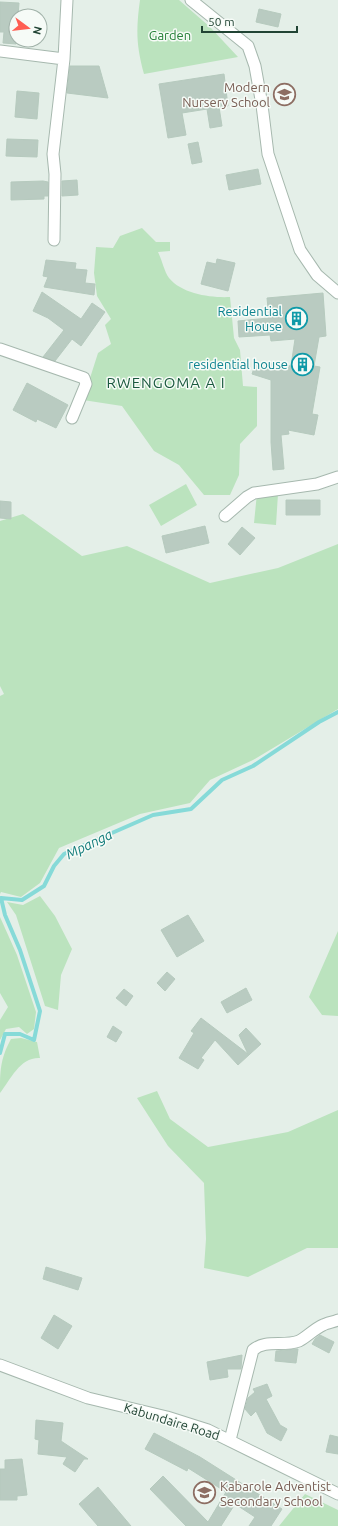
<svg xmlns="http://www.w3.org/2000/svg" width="338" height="1526" viewBox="0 0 338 1526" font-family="Ubuntu,sans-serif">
<rect width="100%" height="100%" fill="#e4efe8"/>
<!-- green -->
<path fill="#bbe3be" d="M140,0H179L210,27L238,57L144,74C136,45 136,29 140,0Z
M142,228L156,242H170V251L158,252C162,260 164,271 169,278C182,294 211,298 230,297L234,338L240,350L243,386L257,387V426L240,444L239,475L230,495H204L179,465L154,451L122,406L83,400L98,353L111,344L105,325L111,319L97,296L94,273L96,247L113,248L120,236Z
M186,484L197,505L161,526L149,505Z
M257,493L278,494L276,525L254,523Z
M23,514L82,556L127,546L210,583L278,568L338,544V709L253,760L210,780L190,803L140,814L59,848L40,883L21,897L1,892L0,894V696L4,694L0,686V521Z
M40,896L55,916L72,949L61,975L58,1010L45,1006L16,915L7,902L23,905Z
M0,917L17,955L36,1012L34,1029L27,1034L19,1027L6,1029L0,1040V1020L8,1007L0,993Z
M338,931V1016L322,1015L309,997Z
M21,1038L37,1042L40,1058C20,1057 11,1079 0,1093C0,1072 0,1059 11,1039Z
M157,1091L170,1119L208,1147L288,1132L338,1110V1248H307L248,1277L204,1268L206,1239L204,1183L168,1146L137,1098Z
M305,1494L338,1510V1526H279Z"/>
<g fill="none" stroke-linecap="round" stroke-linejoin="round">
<!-- stream -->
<path stroke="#86dad8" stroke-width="4" d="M0,1053L5,1034H20L34,1040L40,1011L20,950L5,915L1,898L22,900L44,886L54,866L64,854L153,815L191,809L222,780L253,766L319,722L338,712"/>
</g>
<!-- building -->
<path fill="#b9cbc1" stroke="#b6cabe" d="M0,2L19,3L18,16H16V44L3,43L4,32H0Z
M259,9L281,14L278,27L256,22Z
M70,66H99L108,98L67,93Z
M224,74L228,106L219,107L222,126L210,128L207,109L182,113L186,135L168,138L159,84Z
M17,91L39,93L37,119L15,117Z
M7,139L38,140L37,157L6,156Z
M198,142L202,162L192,164L188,144Z
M258,169L261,184L229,190L226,175Z
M77,180L78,195L62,196V181Z
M43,181L48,182V196H44V199L11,200V182Z
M217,259L235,263L228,291L201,284L207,262L216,264Z
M46,260L76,263L75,269L87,270L85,283L95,284L94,295L44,287L48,277L43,276Z
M42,292L81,319L92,303L105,312L81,346L72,339L55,361L43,357L64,330L48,318L33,311Z
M323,293L326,336L319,337L314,366L320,367L312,414L318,415L314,435L288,430L289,434L281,435L284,469L273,470L271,442V380L252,374L255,365L269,369L270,363L291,366L295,339L271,341L270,335L239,337L238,321L269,318L267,298Z
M27,383L68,405L56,428L37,419L36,422L13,410Z
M286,500H320V515H286Z
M0,501L11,502V519L0,518Z
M205,526L209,543L166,553L162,536Z
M242,527L255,538L240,555L228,544Z
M188,915L204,941L177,957L161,930Z
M167,972L175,979L165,991L157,983Z
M246,988L252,1000L227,1013L221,1002Z
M124,989L133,996L126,1006L116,998Z
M201,1018L248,1054L239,1035L246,1028L261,1044L238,1065L215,1040L201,1058L204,1060L198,1069L179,1058L194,1033L191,1031Z
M113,1026L122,1032L116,1042L107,1037Z
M46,1267L82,1278L78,1290L43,1279Z
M54,1315L72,1326L58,1349L41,1338Z
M320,1335L334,1342L329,1353L312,1344L315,1339Z
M296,1349H298L296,1363L275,1361L276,1351Z
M242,1355L241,1369H227L228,1377L210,1380L207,1362Z
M267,1384L272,1396L266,1399L280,1425L287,1429L281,1441L267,1433L256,1411L251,1416L245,1409L248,1398L255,1392L253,1389Z
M36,1420L63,1423L61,1441L88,1459H84L75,1472L63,1464L67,1457L38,1454L39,1440L35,1439Z
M154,1433L200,1457L282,1509L271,1526H249L255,1517L235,1504L221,1526H186L150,1489L163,1476L208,1522L226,1492L188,1468L187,1471L145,1449Z
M330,1435L338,1437V1454L326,1452Z
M22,1459L27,1495L17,1496V1500H0V1469H5V1460Z
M98,1487L131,1526H98L79,1504Z"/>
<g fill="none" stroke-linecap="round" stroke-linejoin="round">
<defs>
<path id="street" d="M191,0L248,46L255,66L262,105L268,154L300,250L317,275L338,293
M0,51L64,59
M54,240L55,174L53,154L64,59L67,0
M0,349L84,378L86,384L72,418
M225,516L247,497L254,493L317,484L338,477
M0,1365L88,1398L167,1417L208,1430L338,1494
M230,1440L253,1350C266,1339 283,1347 299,1341C307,1337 314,1329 323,1325C327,1323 333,1322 338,1320"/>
</defs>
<!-- street casing -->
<use href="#street" stroke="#a6b8ae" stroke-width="13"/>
<!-- street -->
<use href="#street" stroke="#fff" stroke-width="11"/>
</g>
<!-- icons -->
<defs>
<symbol id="school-ring" viewBox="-11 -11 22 22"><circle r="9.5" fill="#f6fbf7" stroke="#8d6e63" stroke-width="1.5"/><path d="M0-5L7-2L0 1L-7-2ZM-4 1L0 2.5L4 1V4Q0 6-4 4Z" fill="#8d6e63"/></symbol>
<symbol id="building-ring" viewBox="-11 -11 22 22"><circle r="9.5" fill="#f6fbf7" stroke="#0f9aa8" stroke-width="1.5"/><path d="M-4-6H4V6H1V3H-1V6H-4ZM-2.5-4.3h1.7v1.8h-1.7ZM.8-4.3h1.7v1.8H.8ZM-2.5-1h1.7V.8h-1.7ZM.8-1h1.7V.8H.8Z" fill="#0f9aa8"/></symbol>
</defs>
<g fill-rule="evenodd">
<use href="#school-ring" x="272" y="82" width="25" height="25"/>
<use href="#building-ring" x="284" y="306" width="25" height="25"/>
<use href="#building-ring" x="290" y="352" width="25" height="25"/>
<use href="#school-ring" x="192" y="1480" width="25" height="25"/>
</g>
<g text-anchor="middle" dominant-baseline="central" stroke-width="3" stroke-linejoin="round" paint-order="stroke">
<!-- park labels -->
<g font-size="13" fill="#258038" stroke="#f6fbf7">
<text x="170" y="35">Garden</text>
</g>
<!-- education labels -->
<g font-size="13" fill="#785e54" stroke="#f6fbf7" text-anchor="end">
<text x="270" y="87">Modern<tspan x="270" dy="15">Nursery School</tspan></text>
<text x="220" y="1486" text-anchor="start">Kabarole Adventist<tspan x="220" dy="15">Secondary School</tspan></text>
</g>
<!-- culture labels -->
<g font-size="13" fill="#0d838f" stroke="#f6fbf7" text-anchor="end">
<text x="282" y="311">Residential<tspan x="282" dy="15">House</tspan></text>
<text x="288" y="364">residential house</text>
</g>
<!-- street labels -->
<g font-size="13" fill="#214434" stroke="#f6fbf7">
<text transform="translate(172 1421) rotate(17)">Kabundaire Road</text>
</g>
<!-- water labels -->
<g font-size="14" font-style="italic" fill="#127c7b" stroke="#f6fbf7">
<text transform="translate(89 844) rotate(-26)">Mpanga</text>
</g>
<!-- quarter labels -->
<g font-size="15" letter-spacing="1" fill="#1a593e" stroke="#f6fbf7">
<text x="166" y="382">RWENGOMA A I</text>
</g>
</g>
<!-- north arrow -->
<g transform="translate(28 28) rotate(105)"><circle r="19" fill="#f6fbf7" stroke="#a1b2a9"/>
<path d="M0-3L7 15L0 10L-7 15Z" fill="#ff5e53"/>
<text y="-6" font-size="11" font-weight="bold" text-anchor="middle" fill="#214434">N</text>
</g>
<!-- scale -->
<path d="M202 26v6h95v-6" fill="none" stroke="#214434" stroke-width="2"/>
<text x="208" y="26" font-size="12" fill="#214434" stroke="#f6fbf7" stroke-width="3" paint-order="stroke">50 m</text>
</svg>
